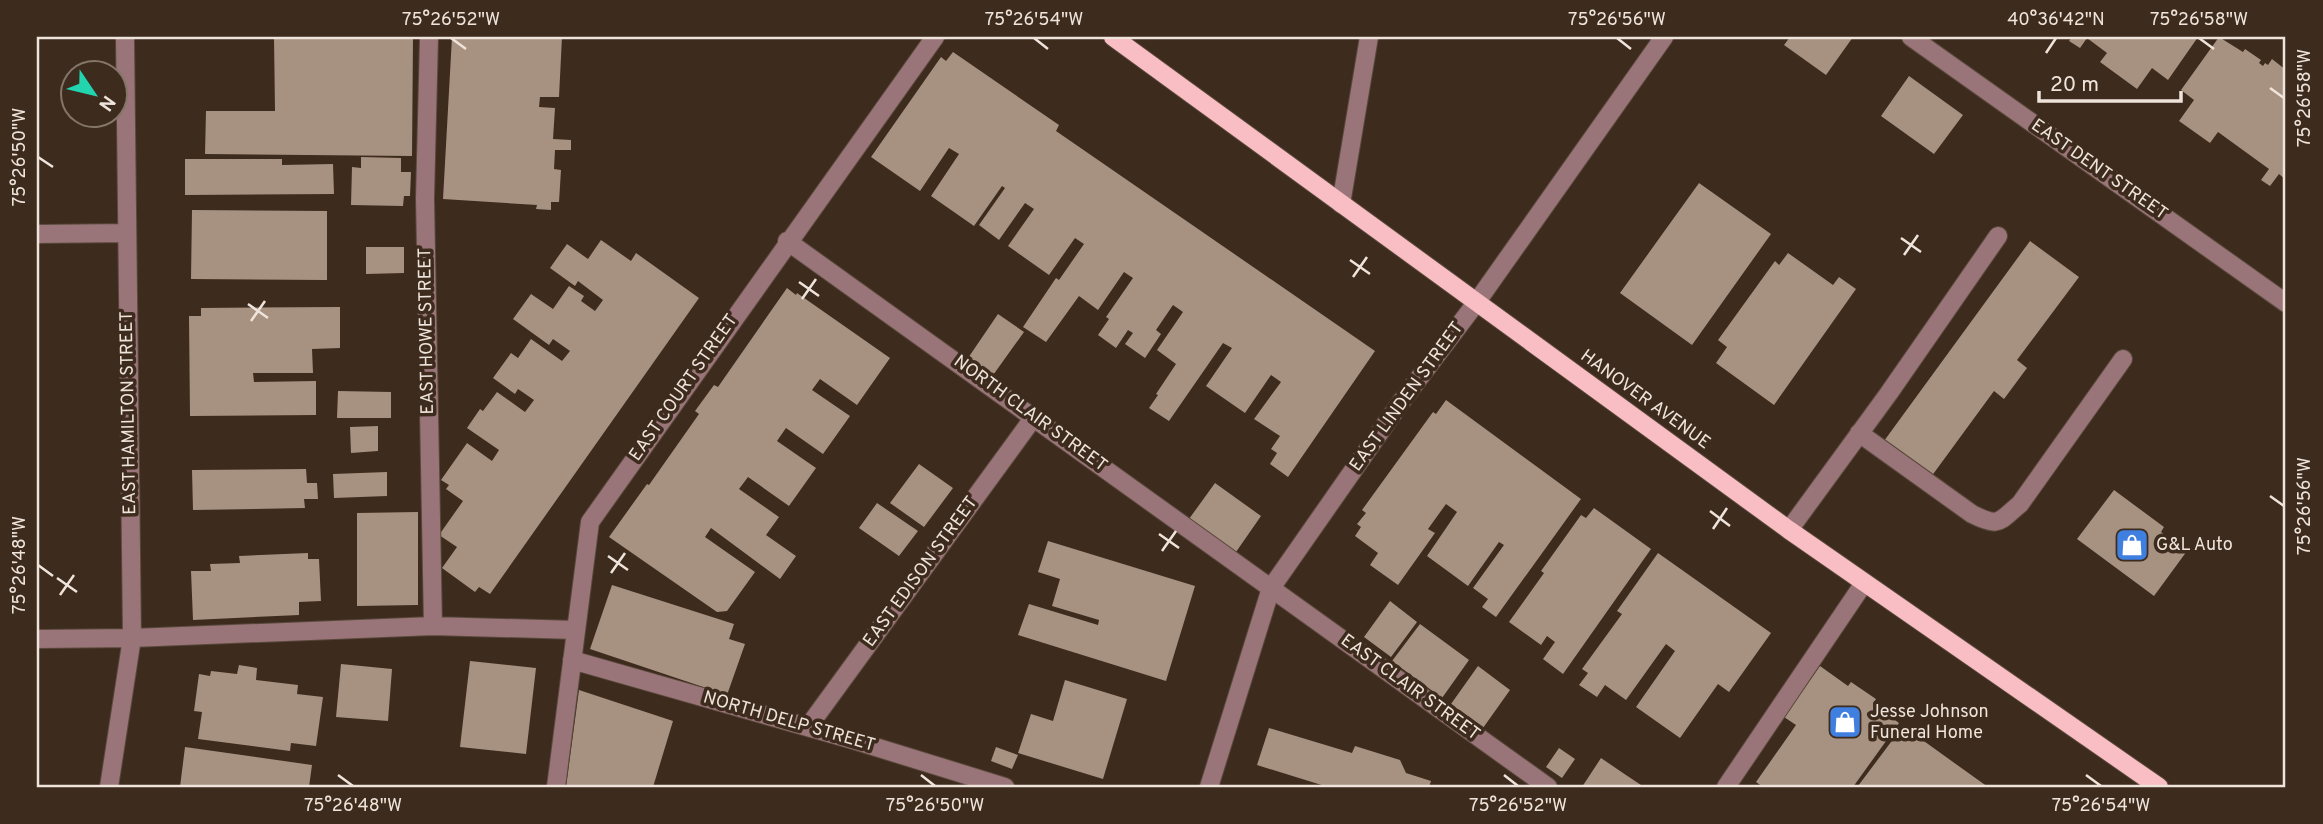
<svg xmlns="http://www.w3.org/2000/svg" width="2323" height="824" viewBox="0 0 2323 824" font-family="Overpass,sans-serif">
<rect width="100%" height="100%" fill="#3d2b1d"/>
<!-- building -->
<path fill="#a79281" d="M274,37H413L412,156L205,154L206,111H275Z
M452,37H562L559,97H540L539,107L555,108L553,139L571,140V150H555L554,169L561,170L559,202H551V210L536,209L537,205L443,199Z
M1790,37H1853L1826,75L1784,45Z
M2072,37H2198L2168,80L2152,68L2137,89L2100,62L2107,53L2087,38L2080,48L2069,41Z
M2219,37L2243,52L2245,49L2261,60L2259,63L2263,66L2265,63L2268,65L2272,59L2286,70V180L2279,174L2270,186L2261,180L2269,169L2218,132L2210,143L2179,121L2194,100L2181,90Z
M953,52L1059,125L1056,131L1375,351L1288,477L1270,464L1277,453L1271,449L1280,436L1254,419L1281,382L1271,375L1245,413L1206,386L1232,348L1223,343L1169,421L1149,408L1158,395L1156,394L1176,364L1157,350L1183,312L1173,305L1156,330L1161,334L1145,358L1125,344L1133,333L1128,330L1116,348L1098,335L1109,319L1106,317L1133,278L1124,272L1098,310L1079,296L1046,342L1023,327L1056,278L1059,280L1084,244L1075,238L1049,275L1008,246L1034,209L1025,203L999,240L979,225L1005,188L1002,186L974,226L931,196L959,154L949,148L920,191L871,157L941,57L946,61Z
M1909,76L1963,115L1934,154L1881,116Z
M361,157L401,158V172H411L410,196H404L403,206L351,205L352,167L361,168Z
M185,159H282V165L333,164L334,194L185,195Z
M1699,183L1771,234L1692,345L1620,293Z
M192,210L327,211V280L191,279Z
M601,240L631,261L636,253L699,298L490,594L479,587L475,592L442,568L457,547L439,535L463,501L446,489L449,485L441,480L467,443L492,461L499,450L467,428L480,409L483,411L497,392L525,412L534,400L518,389L515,394L493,378L511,353L518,358L531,339L562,361L570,351L553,339L549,345L513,319L531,294L553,309L569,286L584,296L581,301L595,311L603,300L578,281L575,286L550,268L567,244L588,259Z
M2030,241L2079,277L2017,360L2027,368L2004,399L1994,391L1931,477L1884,441Z
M366,247H404V273L366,274Z
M1788,253L1833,285L1839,277L1856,289L1774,405L1716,363L1727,347L1718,340L1775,261L1779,265Z
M787,288L796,295L797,293L890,358L857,405L820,379L812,390L850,416L823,454L786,428L777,441L816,468L789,506L748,477L739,489L779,517L766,535L796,556L780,579L711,528L705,537L755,572L727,611L717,612L609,537L647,484L649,485L699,414L695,411L714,385L718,387Z
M340,307V348L312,349L313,373H253L254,382L316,381V415L190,416L189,316H201V308Z
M998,314L1024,332L991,378L966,361Z
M338,391L391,392V418H337Z
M1446,400L1581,499L1496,617L1482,607L1488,599L1473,588L1504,545L1499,542L1468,586L1427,556L1457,512L1446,504L1428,529L1435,533L1398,585L1370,565L1378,553L1355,536L1361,527L1357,524L1366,513L1362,510L1433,412L1436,414Z
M378,426V451L351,453L350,427Z
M919,464L953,488L924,527L890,503Z
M306,469L307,483H317L318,499H304L305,508L193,510L192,470Z
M387,472V496L334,498L333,474Z
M1215,483L1261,516L1236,552L1189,519Z
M2114,490L2164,527L2161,532L2187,551L2154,596L2077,539Z
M877,503L918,531L899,556L859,528Z
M1594,508L1651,549L1563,674L1543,659L1555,642L1547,636L1541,645L1509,622L1544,573L1541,571L1581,515L1586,518Z
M418,512V605L357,606V513Z
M1048,541L1195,586L1166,681L1018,635L1029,604L1098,625L1099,620L1052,606L1060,579L1038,572Z
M308,553V559H319L321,601L299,602V615L193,620L191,571H211L210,564L240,563L239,556Z
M1658,553L1771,633L1729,692L1718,684L1680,738L1636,707L1675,651L1666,644L1626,700L1605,685L1597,697L1579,685L1588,673L1582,669L1622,614L1617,611Z
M612,585L734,624L729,639L745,644L727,695L590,649Z
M1390,601L1417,622L1391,657L1364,637Z
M1420,624L1469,660L1442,698L1392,661Z
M470,661L536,668L526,754L460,747Z
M341,664L392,669L388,721L336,717Z
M239,665L257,668L256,680L298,685L297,694L323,697L316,746L291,743L290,751L198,739L202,712L194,711L199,674L210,676L211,671L237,674Z
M1478,666L1510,690L1483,728L1451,704Z
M1820,666L1848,686L1851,682L1876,699L1873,704L1899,723L1853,787H1763L1756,782L1796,725L1784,717Z
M1065,680L1127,699L1103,779L1018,753L1031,714L1053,721Z
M579,690L673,721L653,787H566Z
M1903,726L1960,767L1988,787L1858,786Z
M1269,728L1352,753L1355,746L1400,760L1406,773L1431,781L1429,787H1328L1257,765Z
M185,747L312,765L309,787H180Z
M996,747L1018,755L1012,769L991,761Z
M1559,748L1575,759L1562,778L1546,767Z
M1601,758L1623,773L1644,787H1582Z"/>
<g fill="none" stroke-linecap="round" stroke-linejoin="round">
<defs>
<path id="minor" d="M429,37L425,198L433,626
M1911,37L2286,303
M1341,204L1369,37
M37,234L127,233
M787,241L1548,787
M1859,433L1972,514C2000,528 1998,522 2020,504L2123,359
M1789,530L1889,393L1998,236
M37,639L132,638L433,626L575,630
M572,660L853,740L1005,787
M808,727L1034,417
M109,787L132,638L125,37
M556,787L590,522L935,37
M1209,787L1271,588L1401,402L1476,303L1664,37
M1726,787L1864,583"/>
<path id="major" d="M1113,37L1789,530L2159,787"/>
</defs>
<!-- minor casing -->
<use href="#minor" stroke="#59493b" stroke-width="20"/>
<!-- major casing -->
<use href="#major" stroke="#59493b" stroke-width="20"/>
<!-- minor -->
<use href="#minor" stroke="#997478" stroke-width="18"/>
<!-- major -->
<use href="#major" stroke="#f9bdc4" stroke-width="18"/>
</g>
<!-- ticks -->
<path fill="none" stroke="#efe4db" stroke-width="2.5" d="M451,38L466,49M1034,38L1048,49M1617,38L1631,49M2199,38L2214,49M2046,53L2056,38M2270,88L2284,98M38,157L53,167M1901,238L1921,252M1904,255L1918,235M1350,260L1370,274M1353,277L1367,257M799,282L819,296M802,299L816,279M248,304L268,318M251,321L265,301M2270,496L2284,506M1710,511L1730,526M1713,529L1727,508M1159,534L1179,548M1162,551L1176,531M608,556L628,570M38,565L53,576M611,573L625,553M57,578L77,592M60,595L74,575M338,775L353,786M921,775L935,786M1504,775L1518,786M2086,775L2101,786"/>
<!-- icons -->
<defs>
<symbol id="shop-square" viewBox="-11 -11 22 22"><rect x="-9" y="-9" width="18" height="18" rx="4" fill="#3f7fe0" stroke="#3d2b1d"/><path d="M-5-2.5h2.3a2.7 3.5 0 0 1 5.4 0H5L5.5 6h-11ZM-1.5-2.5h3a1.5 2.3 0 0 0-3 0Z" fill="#fff"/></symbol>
</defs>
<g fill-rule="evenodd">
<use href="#shop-square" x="2113" y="526" width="38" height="38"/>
<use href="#shop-square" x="1826" y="703" width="38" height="38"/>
</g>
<g text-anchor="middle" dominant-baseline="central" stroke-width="7" stroke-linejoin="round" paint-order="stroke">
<!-- street labels -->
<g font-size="18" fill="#efe4db" stroke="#3d2b1d">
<text transform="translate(2099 170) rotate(35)">EAST DENT STREET</text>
<text transform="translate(427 331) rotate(-91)">EAST HOWE STREET</text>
<text transform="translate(684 388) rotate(-55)">EAST COURT STREET</text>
<text transform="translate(1407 397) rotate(-54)">EAST LINDEN STREET</text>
<text transform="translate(1645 400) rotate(36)">HANOVER AVENUE</text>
<text transform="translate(129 413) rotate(-91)">EAST HAMILTON STREET</text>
<text transform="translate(1030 414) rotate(36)">NORTH CLAIR STREET</text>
<text transform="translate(921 572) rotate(-54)">EAST EDISON STREET</text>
<text transform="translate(1410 688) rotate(36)">EAST CLAIR STREET</text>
<text transform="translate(789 722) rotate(16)">NORTH DELP STREET</text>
</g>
<!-- poi labels -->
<g font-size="18" fill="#efe4db" stroke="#3d2b1d" text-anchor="start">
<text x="2156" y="545">G&amp;L Auto</text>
<text x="1870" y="712">Jesse Johnson<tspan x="1870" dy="21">Funeral Home</tspan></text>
</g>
</g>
<!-- border -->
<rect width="2323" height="824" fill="none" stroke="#3d2b1d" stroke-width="77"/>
<!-- north arrow -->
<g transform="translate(94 94) rotate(125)"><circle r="33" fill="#3d2b1d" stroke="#847569" stroke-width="2"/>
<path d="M0-5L12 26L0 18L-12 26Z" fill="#22d5af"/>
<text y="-10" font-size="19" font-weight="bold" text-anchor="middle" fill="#efe4db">N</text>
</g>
<!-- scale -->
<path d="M2039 91v10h142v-10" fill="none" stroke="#efe4db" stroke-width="3.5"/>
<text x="2050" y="91" font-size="21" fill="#efe4db" stroke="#3d2b1d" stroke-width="5" paint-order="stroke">20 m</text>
<rect x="38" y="38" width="2246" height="748" fill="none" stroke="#efe4db" stroke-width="2.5"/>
<g font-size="18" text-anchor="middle" fill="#efe4db">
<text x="451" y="25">75°26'52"W</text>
<text x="1034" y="25">75°26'54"W</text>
<text x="1617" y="25">75°26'56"W</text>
<text x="2056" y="25">40°36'42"N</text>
<text x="2199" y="25">75°26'58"W</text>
<text transform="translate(2304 98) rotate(-90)" y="6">75°26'58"W</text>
<text transform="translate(19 157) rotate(-90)" y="6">75°26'50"W</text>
<text transform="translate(2304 506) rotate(-90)" y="6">75°26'56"W</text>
<text transform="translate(19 565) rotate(-90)" y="6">75°26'48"W</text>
<text x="353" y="811">75°26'48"W</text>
<text x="935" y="811">75°26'50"W</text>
<text x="1518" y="811">75°26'52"W</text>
<text x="2101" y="811">75°26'54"W</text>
</g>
</svg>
